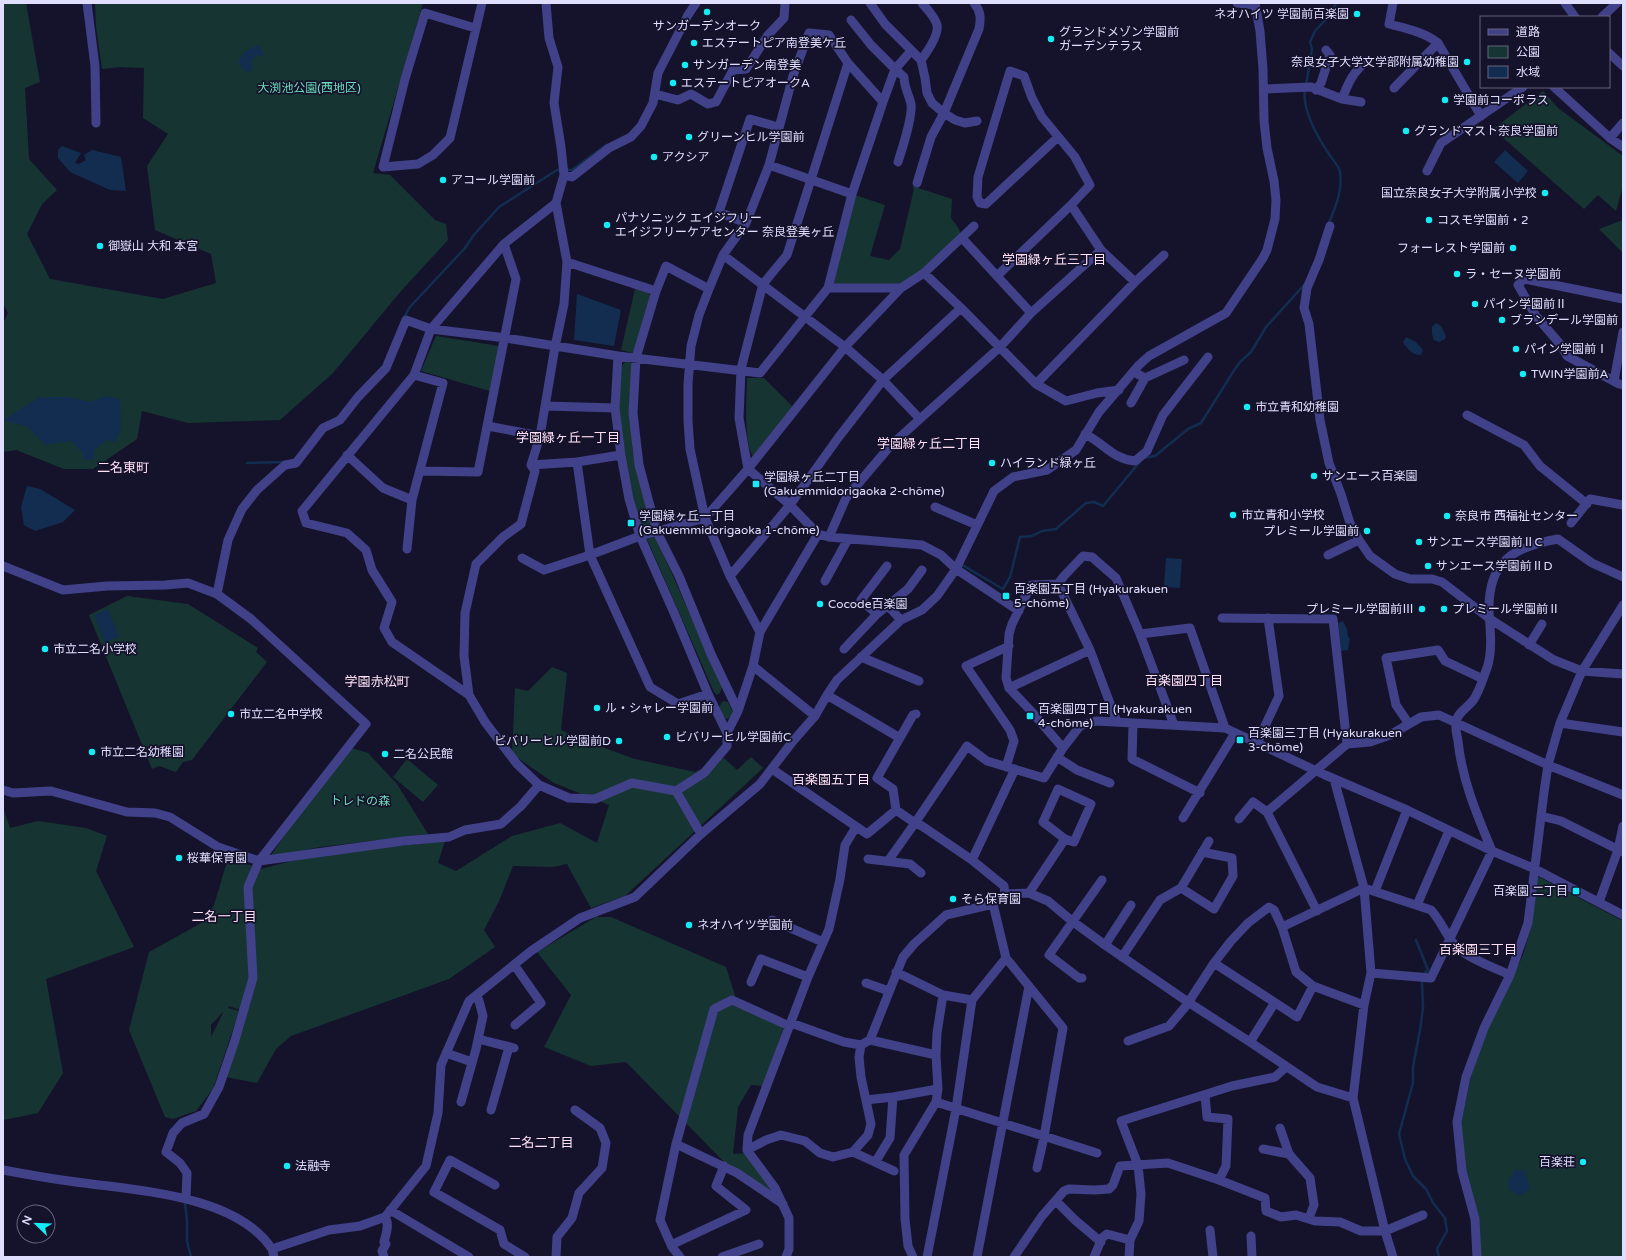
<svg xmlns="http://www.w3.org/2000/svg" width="1626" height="1260" viewBox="0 0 1626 1260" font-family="'Varela Round','Noto Sans JP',sans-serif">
<rect width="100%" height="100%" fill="#15132b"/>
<!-- green -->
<path fill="#163532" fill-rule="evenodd" d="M3,3H26L40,82L25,88L29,159L57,190L42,204L27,234L50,279L163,299L216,283L211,254L155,230L147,166L168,134L143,118L144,68L120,67L102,69L96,27L95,3H423L373,173L390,175L435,220L446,224L448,240L401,291L333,373L280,420L188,423L142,411L137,439L93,469H64L16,450L3,452V323L8,313L3,303Z
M1543,91L1558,108L1623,156V186L1616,211L1598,195L1584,209L1493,129Z
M912,186L952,199L951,218L959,229L962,238L901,288H828L852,194L885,205L870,256L889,260L900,249L914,189Z
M1623,220V253L1599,229Z
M635,289L647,291L651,297L636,351L632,353L621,350Z
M436,336L499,346L490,391L421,371Z
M627,360L631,361L632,447L637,474L652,528L646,531L642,530L633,499L618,409L622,366Z
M747,378H764L795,409L753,457C743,437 747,400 747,378Z
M652,537L656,538L722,687L720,693L717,695L714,692L647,539Z
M127,596L188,604L258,648L256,652L267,662L192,760L183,762L176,772L159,766L152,769L89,615Z
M552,667L567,673L561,730L580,739L635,759L695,772L724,758L737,770L751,757L763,768L625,896L591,908L567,864L553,867L513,866L499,901L484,930L495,947L449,979L291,1036L276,1049L257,1083L226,1077L246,1012L229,1006L228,1008L239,1011L213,1089L196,1111L173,1119L165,1117L129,1030L149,952L203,922L214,905L229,855L231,859L261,869L315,855L445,841L438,863L456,871L512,836L560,823L597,843L609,805L554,783L512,754L515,688L528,691ZM223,1012V1013L211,1037V1025Z
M723,701L728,702L733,712L731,717L726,719L723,718L719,707Z
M352,748L368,753L397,784L428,834L320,847L270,857L292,824Z
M407,759L438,785L423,802L393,777Z
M3,807L10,828L38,821L86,828L107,836L96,871L134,947L46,979L63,1073L38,1113L3,1120Z
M1539,877L1623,921V1257H1481L1461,1150L1460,1128L1474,1063L1485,1034L1523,955L1532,924L1537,879Z
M596,917H611L726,967L738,1005L784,1026L763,1086L751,1085L738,1107L733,1154L747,1153L782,1201L724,1162L626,1062L591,1066L544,1047L571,995L537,952Z"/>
<!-- water -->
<path fill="#122d50" d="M259,46L263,53V57L257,55L251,61L252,66L250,72L245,71L239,63C240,52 250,48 259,46Z
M62,146L81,153L75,163L79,164L86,160L84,155L92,150L121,157L126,191L110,190L70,172L58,158V150Z
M1505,150L1528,171L1518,183L1494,162Z
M577,294L621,310L614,346L574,340Z
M1436,323L1441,326L1446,336L1445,339L1439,342L1434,340L1432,334V327Z
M1406,337L1416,342L1423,350L1421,355C1414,356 1406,348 1403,342Z
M106,396L120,399L121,429L115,442L106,440L94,451V460L83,459V453L71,441L45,445L28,427L3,420L40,397H68L90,402Z
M27,486L40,489L75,510L63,522L35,531L24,525L21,507Z
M1166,558L1182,559L1180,588L1164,587Z
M108,609L119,637L105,642L94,615Z
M1343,621L1347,629L1348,637L1350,638L1348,650L1341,651L1338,623Z
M1516,1169L1525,1171L1530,1189L1521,1196L1509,1190L1508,1181Z"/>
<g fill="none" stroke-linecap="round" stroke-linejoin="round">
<!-- stream -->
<path stroke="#122d50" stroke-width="2.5" d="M1306,85L1312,49L1310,42L1315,31L1331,14L1336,3
M1305,90C1302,110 1318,138 1329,154C1332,159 1339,166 1340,172C1343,191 1335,208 1328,225
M404,318L409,308L465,248L473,236L499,207L557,170H572L606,145
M247,463L284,462
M964,566L1003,589L1010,577L1020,537L1032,536L1042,531L1056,529L1086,503L1094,502L1103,506L1143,458L1155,456L1188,429L1201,423L1233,372L1240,362L1251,352L1266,327L1304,285
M1416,940L1428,970L1423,975
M1422,980L1423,1008L1420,1030L1413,1067V1083L1399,1134L1405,1159L1413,1176L1426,1189L1433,1203L1445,1218L1447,1231L1437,1249L1439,1257
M185,1203L187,1220V1241L191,1257"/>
<!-- minor -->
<path stroke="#404188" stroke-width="9" d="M87,3L95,66L96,123
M546,3L549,38L558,67L554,103L561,147L564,175L556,203L567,262L564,304L555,347L540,436L531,465L535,471L521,524L503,537L476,564L465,613L464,656L469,695L485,722L517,764L539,785L569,798L595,799L632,783L676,791L704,773L727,746V733L708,694L675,615L640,536L629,499L621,455L615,408L618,356
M870,3L885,24L921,60L925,78L927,93L932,103L944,113L955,120L965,123L977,121
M1237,3L1255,5
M1393,3L1389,24C1404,28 1425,32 1438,43L1481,116
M1565,3L1575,17
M1602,17L1617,3
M851,20L871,45L895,69L883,102
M475,28L425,13L405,79L383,167L418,164L433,155L450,138L482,3
M1609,53L1623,66
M921,60C927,52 939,35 937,25C935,17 927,9 922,3
M848,63L787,255L763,284L741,369L739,418L748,469L790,505L818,534L829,537L922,545L941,555L956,569L1019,611
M1554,87L1610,138L1623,147
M1394,88L1438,43
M1264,89L1311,87L1342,99C1349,81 1353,72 1368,60
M1316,90L1321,83L1330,55L1326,50
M655,94L678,100L691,94L708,104L716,102L733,70L746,69L768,35L784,18L785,3
M1342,99L1361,102
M1058,137L986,204L980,203L977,197L978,177L1010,71L1024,76L1032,98L1042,117L1075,157L1090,185L1071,205
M1610,138L1623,123
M898,162C902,149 913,117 911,104C909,95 904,87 904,77L895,69L911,51
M769,165L852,194
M1427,171L1441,143L1523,87
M564,175L572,177L609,148L631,137L641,126L653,103L658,73L688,15L696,3
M917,183L931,137L944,113L979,29C981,19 981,11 974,3
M746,223L719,212L750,119L778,127
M1330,226L1319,260L1307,288L1304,308L1309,324L1320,420L1329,463L1341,494L1350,523L1359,540L1370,556L1395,574L1410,579H1432L1442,582L1490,619L1554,660L1582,671L1623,674
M962,238L1031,313
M723,255L845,347L883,380L919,418
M567,262L656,291
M924,273L961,308L1036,384L1066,401L1097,393L1119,390
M997,276L1071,205L1101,250L1135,282
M828,288H901
M709,289L666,266L656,291L636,358L633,413L639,465L657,532L679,576L711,654L738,711
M1623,299L1524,279L1518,285L1536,316L1560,344L1567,356L1619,384L1623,385
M1134,372L1145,378L1184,360
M1614,381L1623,332
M1036,384L1135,282L1164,255
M1131,403L1145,378
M546,406L615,408
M1467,415L1524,445L1540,466L1587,504
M488,426L540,436
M1085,434C1105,444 1111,458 1135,461L1147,451L1163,415L1208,357
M347,455L383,488L412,500
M577,462L590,555L650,687L678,704L708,694
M531,465L577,462L621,455
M420,471L478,472L516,279L504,244
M935,507L977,525
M1571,523L1590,499L1623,505
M829,537L846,498L891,445L1000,347L1031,313L1101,250
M407,549L412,500L443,383L414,375
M1328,555L1359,540
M522,558L544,570L590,555L640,536L705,518L748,469L845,347L901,288L924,273L974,226
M3,566L63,590L107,586L165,585L188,583L217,594L251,619L366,724L259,861L248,887L253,978L235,1040L219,1087L204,1114L182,1123L173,1133L166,1152L180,1163L187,1173L186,1198
M730,576L790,505L838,438L883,380L961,308
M825,581L848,539
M1058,584L1090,650L1117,722
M217,594L228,540L242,509L257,490L285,465L296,463L323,428L340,420L358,397L386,368L406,320L431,329L506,338L618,356L760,373L828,288L852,194L883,102L848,63L829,35L809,33L793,76L769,165L746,223L723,255L709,289L699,315L691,346L688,384V421L690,449L705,518L730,576L760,632
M888,606L901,620
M877,614L861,600L887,566
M1222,618L1333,619L1347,744
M1140,634L1190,628L1225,728
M1529,645L1542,624
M844,649L877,614L908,589L922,570
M861,657L919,681
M753,666L815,716
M1009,688L1090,650
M469,695L392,642L384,628L392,602L372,570L366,550L347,533L306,523L302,511L414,375L431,329L504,244L556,203
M827,695L900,738
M1560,723L1623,732
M1133,724L1132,759L1200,793
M1409,724L1396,705L1386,658L1438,650L1445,661L1483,679
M727,733L738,711L753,666L760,632L818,534
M1257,743L1279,696L1268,618
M1063,748L1032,712L1009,688L1006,678L1009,634L1012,624L1031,585L1058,584L1064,576L1083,556L1092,557L1116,578L1140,634L1174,725
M1057,757L1077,770L1110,783
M1006,767L1014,741L1010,730L966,666L1009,646
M772,769L867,834L896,810L915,823L967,746L987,761L1044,778L1063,748L1080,726L1096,721L1225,728L1325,775L1407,810L1492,851L1533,868L1623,915
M1334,779L1364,888L1371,973L1364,1005L1353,1098L1385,1231L1393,1257
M3,790L13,793L51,791L127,812L155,813L170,817L218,847L259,861L403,841L449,837L465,830L501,824L521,806L539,785
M676,791L701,834
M896,810L893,789L877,778L913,715L916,714
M1541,816L1561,821L1623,852
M1183,818L1235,733
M1239,819L1253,802L1267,812
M868,859L910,864L921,873
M888,861L915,823L922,826L972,860
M1181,888L1214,909L1233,876L1232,858L1202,852
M1375,891L1407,810
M1029,893L1065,839L1074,842L1091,804L1058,789L1043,822L1065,839
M1005,894L1004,886L972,860L1015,769
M1599,902L1618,850L1623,826
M993,904L1006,958L1063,1028L1044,1137L1037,1168
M1417,905L1449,831
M1317,911L1267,812L1347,744L1370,742L1390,735L1421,717L1439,715L1548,765L1623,795
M772,920L823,942
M1282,927L1364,888L1431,910C1443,923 1448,942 1463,952C1477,962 1495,968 1510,975
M1105,945L1131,905
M1122,957L1160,900L1181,888L1209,841
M1214,963L1297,1017L1313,986
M515,966L541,1003L515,1025
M896,972L943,995L972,1000
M1371,973L1431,978L1492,851C1477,815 1462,780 1458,741C1457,735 1455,729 1456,723C1456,713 1469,707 1474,699C1480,690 1483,678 1487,668C1493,650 1490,630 1489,611C1488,561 1513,547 1558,539L1592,563L1623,577
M1082,978H1079L1049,955L1102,880
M751,982L761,959L808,977
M866,983L889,991
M478,1039L514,1048
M870,1040L903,957L914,944L946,915L993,904L1005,894L1029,893L1048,901L1072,921L1105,945L1188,1002L1250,1042L1317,1087L1353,1098
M1128,1041L1169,1026L1186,1006L1214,963L1231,941L1248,923L1269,907L1274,910L1282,927L1296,972L1313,986L1364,1005
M1250,1042L1274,1004
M446,1053L472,1062
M1205,1095L1207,1117L1228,1119L1226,1166L1219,1180
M866,1100L893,1097L938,1089
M461,1102L476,1049L483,1016L479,1001L477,996
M936,1102L1097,1153
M491,1110L509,1047
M1280,1128L1289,1154L1310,1178L1314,1205L1309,1218
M676,1144L737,1173L783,1204
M1263,1149L1289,1154
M747,1150L766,1140L781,1135L805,1141L820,1153L833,1157L853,1152L868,1135L871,1124L861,1077L859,1057L861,1045
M853,1152L894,1171
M876,1161L890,1138L893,1097
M3,1170C30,1175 57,1180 84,1183C142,1191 237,1196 272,1249
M495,1185L450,1160L434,1192L500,1230L504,1244L525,1257
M1056,1201L1075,1220L1101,1242
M390,1210L469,1257
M1210,1230L1213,1257
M1251,1236L1252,1257
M671,1245L746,1210L716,1186L724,1166
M274,1257L272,1249L329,1230L360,1226L385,1217L426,1166L438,1113L441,1065L469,1001L531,951L580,918L635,897L701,834L760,784L793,741L815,716L827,695L837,680L901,620L922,610L937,596L956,569L994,491L1013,477L1047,470L1076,450L1099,412L1139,365L1149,356L1226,313L1263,258L1267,250L1275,219L1276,200L1274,181L1267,148L1264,121L1263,69L1260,31L1255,3
M384,1257L382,1251L386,1244L384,1242C386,1234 390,1224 385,1217
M556,1257L557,1237L572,1218L579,1193L602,1168L606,1143L600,1128L575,1110
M680,1257L672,1247L660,1220L676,1144L714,1009L732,1000L787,1025L791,1023L844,1042L861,1045L870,1040L936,1055
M722,1257L759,1244
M786,1257L789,1249V1218L775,1188L747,1150L748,1135L808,977L829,929L840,879L845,845L856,827
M913,1257L908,1246L905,1219L904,1155L936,1102L938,1089L936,1055L937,1033L943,995
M927,1257L956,1109L972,1000L1006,958
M977,1257L1029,986
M1014,1257L1042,1216L1064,1191L1069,1189L1094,1190L1109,1189L1113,1185L1120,1166L1168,1163L1219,1180L1265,1198L1266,1211L1281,1217L1296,1215L1315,1221L1340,1222L1361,1231H1385L1423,1215
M1094,1257L1102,1238L1107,1234L1130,1240
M1129,1257L1130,1240L1139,1221L1141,1194L1138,1165L1121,1121L1232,1086L1275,1077L1286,1067
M1477,1257L1475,1219L1462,1171L1457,1122L1466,1077L1484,1028L1510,975L1528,923L1544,792L1548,765L1560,723L1582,671L1623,605"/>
</g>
<!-- markers -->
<g fill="#13ecf5" stroke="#15132b" stroke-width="1.5">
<circle cx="707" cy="12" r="4"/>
<circle cx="1357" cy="14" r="4"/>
<circle cx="1051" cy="39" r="4"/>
<circle cx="694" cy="43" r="4"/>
<circle cx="1467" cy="62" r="4"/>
<circle cx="685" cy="65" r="4"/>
<circle cx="673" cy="83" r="4"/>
<circle cx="1445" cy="100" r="4"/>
<circle cx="1406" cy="131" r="4"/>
<circle cx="689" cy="137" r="4"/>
<circle cx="654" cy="157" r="4"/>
<circle cx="443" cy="180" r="4"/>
<circle cx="1545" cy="193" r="4"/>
<circle cx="1429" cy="220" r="4"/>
<circle cx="607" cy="225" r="4"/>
<circle cx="100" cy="246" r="4"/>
<circle cx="1513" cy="248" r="4"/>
<circle cx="1457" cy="274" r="4"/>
<circle cx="1475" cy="304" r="4"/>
<circle cx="1502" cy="320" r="4"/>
<circle cx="1516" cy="349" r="4"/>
<circle cx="1523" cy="374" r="4"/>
<circle cx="1247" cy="407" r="4"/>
<circle cx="992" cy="463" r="4"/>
<circle cx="1314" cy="476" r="4"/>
<rect x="752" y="480" width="8" height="8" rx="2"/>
<circle cx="1233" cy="515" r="4"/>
<circle cx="1447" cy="516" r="4"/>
<rect x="627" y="519" width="8" height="8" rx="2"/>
<circle cx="1367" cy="531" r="4"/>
<circle cx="1419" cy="542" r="4"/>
<circle cx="1428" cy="566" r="4"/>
<rect x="1002" y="592" width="8" height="8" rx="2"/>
<circle cx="820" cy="604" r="4"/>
<circle cx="1422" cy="609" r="4"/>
<circle cx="1444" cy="609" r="4"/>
<circle cx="45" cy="649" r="4"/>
<circle cx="597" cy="708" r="4"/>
<circle cx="231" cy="714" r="4"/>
<rect x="1026" y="712" width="8" height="8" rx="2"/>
<circle cx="667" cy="737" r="4"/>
<rect x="1236" y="736" width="8" height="8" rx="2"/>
<circle cx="619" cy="741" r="4"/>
<circle cx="92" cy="752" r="4"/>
<circle cx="385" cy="754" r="4"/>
<circle cx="179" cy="858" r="4"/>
<rect x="1572" y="887" width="8" height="8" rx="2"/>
<circle cx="953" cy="899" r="4"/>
<circle cx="689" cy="925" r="4"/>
<circle cx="1583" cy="1162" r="4"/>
<circle cx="287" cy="1166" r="4"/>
</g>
<g text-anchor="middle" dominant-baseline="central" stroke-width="3.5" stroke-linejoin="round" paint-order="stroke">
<!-- poi labels -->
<g font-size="12" fill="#e0defe" stroke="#15132b" text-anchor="start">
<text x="1349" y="14" text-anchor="end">ネオハイツ 学園前百楽園</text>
<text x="707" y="26" text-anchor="middle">サンガーデンオーク</text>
<text x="1059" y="32">グランドメゾン学園前<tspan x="1059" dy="14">ガーデンテラス</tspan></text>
<text x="702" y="43">エステートピア南登美ケ丘</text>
<text x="1459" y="62" text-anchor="end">奈良女子大学文学部附属幼稚園</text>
<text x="693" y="65">サンガーデン南登美</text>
<text x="681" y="83">エステートピアオークA</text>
<text x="1453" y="100">学園前コーポラス</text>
<text x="1414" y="131">グランドマスト奈良学園前</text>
<text x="697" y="137">グリーンヒル学園前</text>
<text x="662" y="157">アクシア</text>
<text x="451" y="180">アコール学園前</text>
<text x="1537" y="193" text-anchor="end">国立奈良女子大学附属小学校</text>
<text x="615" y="218">パナソニック エイジフリー<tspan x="615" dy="14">エイジフリーケアセンター 奈良登美ヶ丘</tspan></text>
<text x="1437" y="220">コスモ学園前・2</text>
<text x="108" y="246">御嶽山 大和 本宮</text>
<text x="1505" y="248" text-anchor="end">フォーレスト学園前</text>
<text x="1465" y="274">ラ・セーヌ学園前</text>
<text x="1483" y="304">パイン学園前Ⅱ</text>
<text x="1510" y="320">ブランデール学園前</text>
<text x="1524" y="349">パイン学園前Ⅰ</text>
<text x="1531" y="374">TWIN学園前A</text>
<text x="1255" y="407">市立青和幼稚園</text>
<text x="1000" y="463">ハイランド緑ヶ丘</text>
<text x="1322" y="476">サンエース百楽園</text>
<text x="764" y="477">学園緑ヶ丘二丁目<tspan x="764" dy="14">(Gakuemmidorigaoka 2-chōme)</tspan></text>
<text x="1241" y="515">市立青和小学校</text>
<text x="639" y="516">学園緑ヶ丘一丁目<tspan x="639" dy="14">(Gakuemmidorigaoka 1-chōme)</tspan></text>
<text x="1455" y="516">奈良市 西福祉センター</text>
<text x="1359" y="531" text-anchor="end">プレミール学園前</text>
<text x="1427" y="542">サンエース学園前ⅡC</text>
<text x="1436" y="566">サンエース学園前ⅡD</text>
<text x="1014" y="589">百楽園五丁目 (Hyakurakuen<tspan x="1014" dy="14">5-chōme)</tspan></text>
<text x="828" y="604">Cocode百楽園</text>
<text x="1414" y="609" text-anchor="end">プレミール学園前Ⅲ</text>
<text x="1452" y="609">プレミール学園前Ⅱ</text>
<text x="53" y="649">市立二名小学校</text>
<text x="605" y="708">ル・シャレー学園前</text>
<text x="1038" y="709">百楽園四丁目 (Hyakurakuen<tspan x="1038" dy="14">4-chōme)</tspan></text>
<text x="239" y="714">市立二名中学校</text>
<text x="1248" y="733">百楽園三丁目 (Hyakurakuen<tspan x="1248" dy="14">3-chōme)</tspan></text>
<text x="675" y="737">ビバリーヒル学園前C</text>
<text x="611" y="741" text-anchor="end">ビバリーヒル学園前D</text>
<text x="100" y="752">市立二名幼稚園</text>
<text x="393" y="754">二名公民館</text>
<text x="187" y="858">桜華保育園</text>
<text x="1568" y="891" text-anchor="end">百楽園 二丁目</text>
<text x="961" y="899">そら保育園</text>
<text x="697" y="925">ネオハイツ学園前</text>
<text x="1575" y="1162" text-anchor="end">百楽荘</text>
<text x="295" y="1166">法融寺</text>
</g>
<!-- park labels -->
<g font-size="12" fill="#6bdcb9" stroke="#15132b">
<text x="309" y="88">大渕池公園(西地区)</text>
<text x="360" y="801">トレドの森</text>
</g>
<!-- neighbourhood labels -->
<g font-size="13" fill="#fee0f5" stroke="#15132b">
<text x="1054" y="260">学園緑ヶ丘三丁目</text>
<text x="568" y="438">学園緑ヶ丘一丁目</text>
<text x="929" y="444">学園緑ヶ丘二丁目</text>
<text x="123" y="468">二名東町</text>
<text x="1184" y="681">百楽園四丁目</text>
<text x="377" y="682">学園赤松町</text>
<text x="831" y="780">百楽園五丁目</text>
<text x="224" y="917">二名一丁目</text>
<text x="1478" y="950">百楽園三丁目</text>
<text x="541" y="1143">二名二丁目</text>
</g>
</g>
<!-- border -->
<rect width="1626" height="1260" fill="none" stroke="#e0defe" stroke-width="8"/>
<!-- legend -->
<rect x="1480" y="16" width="130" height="72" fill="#15132b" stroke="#66647f"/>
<rect x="1488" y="29" width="20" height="6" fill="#404188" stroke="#66647f"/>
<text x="1516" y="36" font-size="12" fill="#e0defe">道路</text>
<rect x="1488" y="46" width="20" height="12" fill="#163532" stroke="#66647f"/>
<text x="1516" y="56" font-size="12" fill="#e0defe">公園</text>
<rect x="1488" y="66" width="20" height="12" fill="#122d50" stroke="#66647f"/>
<text x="1516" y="76" font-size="12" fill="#e0defe">水域</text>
<!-- north arrow -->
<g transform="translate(36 1224) rotate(293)"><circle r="19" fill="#15132b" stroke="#66647f"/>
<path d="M0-3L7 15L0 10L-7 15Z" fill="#13ecf5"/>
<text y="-6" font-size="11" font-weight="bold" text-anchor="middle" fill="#e0defe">N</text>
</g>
</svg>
